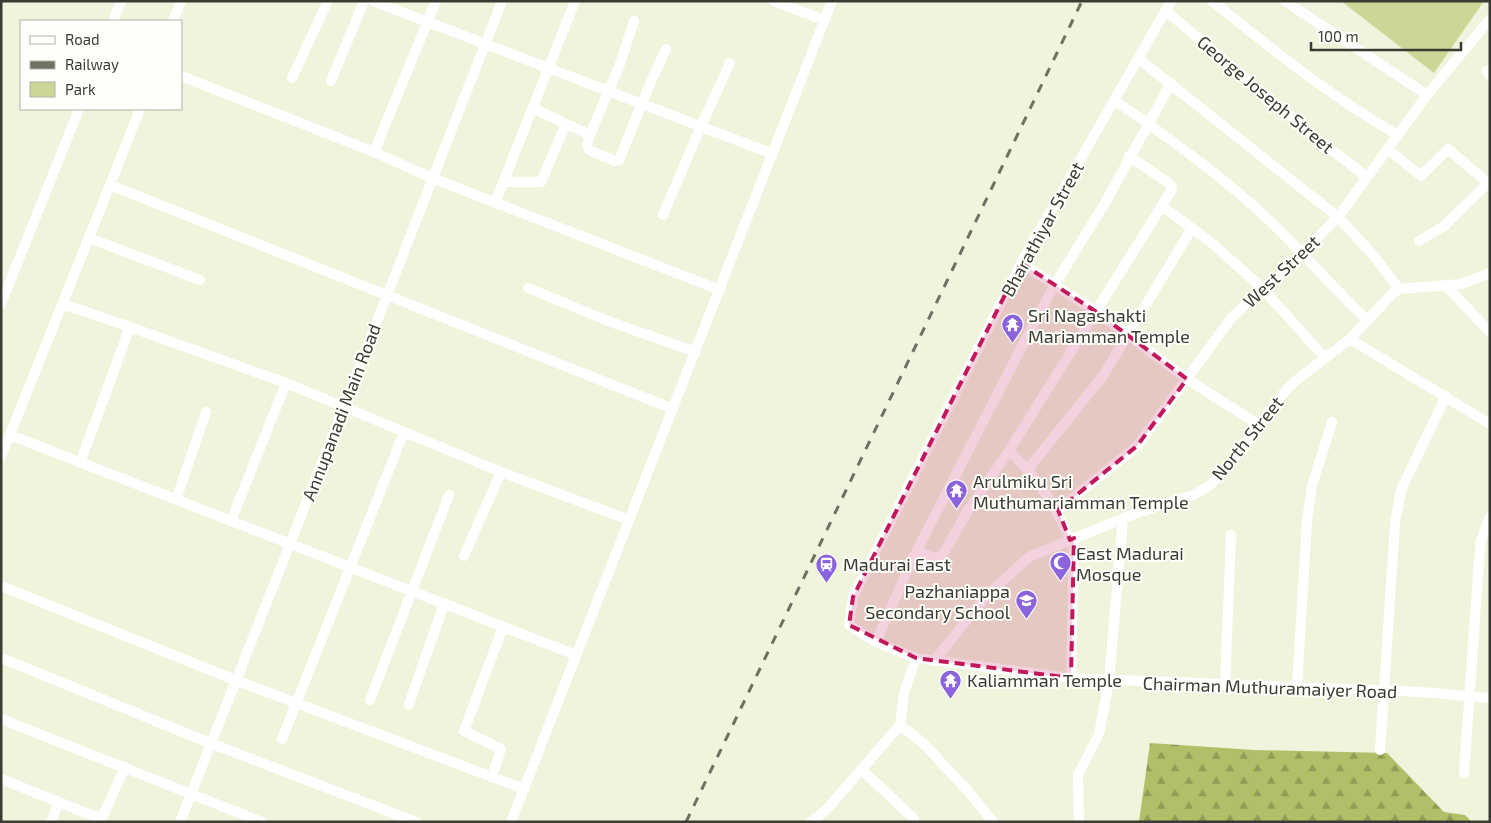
<svg xmlns="http://www.w3.org/2000/svg" width="1491" height="823" viewBox="0 0 1491 823" font-family="'Exo 2',sans-serif">
<defs>
<pattern id="forest-firs" width="22" height="20" patternUnits="userSpaceOnUse" patternTransform="scale(1.25)"><rect width="22" height="20" fill="#b2be68"/><path d="M5 1l3.5 6h-7zM16 11l3.5 6h-7z" fill="#929c56"/></pattern>
</defs>
<rect width="100%" height="100%" fill="#eff4dc"/>
<!-- forest -->
<path fill="url(#forest-firs)" d="M1150,743L1254,750L1387,753L1444,812L1465,815L1472,822H1139Z"/>
<!-- park -->
<path fill="#ccd797" d="M1341,1H1484L1434,73Z"/>
<g fill="none" stroke-linecap="round" stroke-linejoin="round">
<!-- minor -->
<path stroke="#fff" stroke-width="10" d="M373,1L773,154
M436,1L374,152L432,178L720,290
M774,1L824,20
M1171,1L1021,263L853,597L849,625L876,642L916,658L1071,678L1422,692L1490,698
M1212,1C1272,49 1331,97 1398,135
M1285,1L1427,95
M1166,11L1315,137L1367,177
M113,21L121,1
M173,21L181,1
M634,21L620,64L590,135L587,144L589,150L615,161L619,160L652,79L666,49
M1139,59L1338,217L1373,255L1399,289
M1487,71L1490,76
M181,76L374,152
M292,78L328,1
M331,81L364,1
M1114,100C1169,138 1225,178 1273,224C1305,255 1334,289 1366,319
M566,124L590,135
M1388,149L1421,176L1448,149L1490,185
M503,182H541L566,124L533,108
M110,185L140,109
M495,203L575,1
M1162,206L1213,244L1262,288L1325,358
M663,215L701,126L730,63
M89,238L200,280
M1419,241L1444,226L1490,181
M1021,263L1095,311L1187,379L1259,425
M1446,286L1490,332
M528,288L608,321L696,352
M1,304L79,109
M63,304L130,327
M1350,339L1490,424
M10,435L576,655
M1,457L110,185L673,409
M80,463L130,327L286,383L501,472L629,520
M1028,469L1103,376L1192,228
M176,500L206,412
M1058,510L1137,446L1233,316L1302,253L1338,217L1427,95L1490,19
M231,521L286,383
M1070,540C1055,504 1037,478 1009,451L1171,191L1172,187L1167,182L1129,156
M917,550L933,558L942,556L970,507L1009,451
M464,556L501,472
M1,586L235,680L524,789
M876,642L913,558L1018,354L1055,284L1105,203L1171,83
M1,658L210,743L416,822
M934,661L986,596L1029,557L1134,514L1193,495L1209,486L1224,471L1282,395L1294,382L1350,339L1393,293L1399,289L1461,284L1490,273
M1071,678L1074,538
M1225,685L1231,535
M1297,687L1307,520L1312,486L1332,422
M370,700L449,495
M409,704L444,604
M1,719L262,822
M900,725L923,743L968,791L993,822
M282,739L404,432
M1380,750L1395,523L1401,490L1446,396
M862,770L914,819
M1464,773L1479,561L1481,540L1490,517
M492,777L501,749L464,731L503,627
M1,779L101,819
M51,822L59,802
M100,822L125,767
M180,822L290,544L502,1
M511,822L832,1
M811,822L826,810L900,725L904,693L916,658
M1079,822L1078,775L1099,734L1109,681L1123,518"/>
<!-- rail -->
<path stroke="#6e7063" stroke-width="3" stroke-dasharray="9 9" stroke-linecap="butt" d="M686,822L1082,1"/>
</g>
<!-- marked area -->
<path fill="#c2185b" fill-opacity="0.2" stroke="#c2185b" stroke-width="4" stroke-dasharray="10 6" stroke-linejoin="round" d="M1021,263L1095,311L1187,379L1137,446L1058,510L1070,540L1074,538L1071,678L916,658L849,625L853,597Z"/>
<!-- icons -->
<defs>
<symbol id="temple-pin" viewBox="-11 -11 22 30"><path d="M0 17L-7.5 6A9.5 9.5 0 1 1 7.5 6Z" fill="#8b63dd" stroke="#fefffa"/><path d="M0-6L5-2H3V0L6.5 2.5H4V6H1.5V3h-3V6H-4V2.5H-6.5L-3 0V-2H-5Z" fill="#fff"/></symbol>
<symbol id="mosque-pin" viewBox="-11 -11 22 30"><path d="M0 17L-7.5 6A9.5 9.5 0 1 1 7.5 6Z" fill="#8b63dd" stroke="#fefffa"/><path d="M3.5-4.9A6 6 0 1 0 3.5 4.9A5 5 0 1 1 3.5-4.9Z" fill="#fff"/></symbol>
<symbol id="station-pin" viewBox="-11 -11 22 30"><path d="M0 17L-7.5 6A9.5 9.5 0 1 1 7.5 6Z" fill="#8b63dd" stroke="#fefffa"/><path d="M-3-6H3Q5-6 5-4V2Q5 4 3 4L4.5 6H3L1.5 4h-3L-3 6H-4.5L-3 4Q-5 4-5 2V-4Q-5-6-3-6ZM-3.5-4v3h7v-3ZM-3.5 1v1.5H-2V1ZM2 1v1.5H3.5V1Z" fill="#fff"/></symbol>
<symbol id="school-pin" viewBox="-11 -11 22 30"><path d="M0 17L-7.5 6A9.5 9.5 0 1 1 7.5 6Z" fill="#8b63dd" stroke="#fefffa"/><path d="M0-5L7-2L0 1L-7-2ZM-4 1L0 2.5L4 1V4Q0 6-4 4Z" fill="#fff"/></symbol>
</defs>
<g fill-rule="evenodd">
<use href="#temple-pin" x="1000" y="312" width="25" height="34"/>
<use href="#temple-pin" x="944" y="478" width="25" height="34"/>
<use href="#mosque-pin" x="1048" y="550" width="25" height="34"/>
<use href="#station-pin" x="814" y="552" width="25" height="34"/>
<use href="#school-pin" x="1014" y="588" width="25" height="34"/>
<use href="#temple-pin" x="938" y="668" width="25" height="34"/>
</g>
<g text-anchor="middle" dominant-baseline="central" stroke-width="4" stroke-linejoin="round" paint-order="stroke">
<!-- street labels -->
<g font-size="18" fill="#3a3b32" stroke="#fefffa">
<text transform="translate(1266 94) rotate(40)">George Joseph Street</text>
<text transform="translate(1042 229) rotate(-61)">Bharathiyar Street</text>
<text transform="translate(1281 271) rotate(-43)">West Street</text>
<text transform="translate(341 412) rotate(-69)">Annupanadi Main Road</text>
<text transform="translate(1247 438) rotate(-51)">North Street</text>
<text transform="translate(1270 687) rotate(2)">Chairman Muthuramaiyer Road</text>
</g>
<!-- poi labels -->
<g font-size="18" fill="#3a3b32" stroke="#fefffa" text-anchor="start">
<text x="1028" y="315">Sri Nagashakti<tspan x="1028" dy="21">Mariamman Temple</tspan></text>
<text x="973" y="481">Arulmiku Sri<tspan x="973" dy="21">Muthumariamman Temple</tspan></text>
<text x="1076" y="553">East Madurai<tspan x="1076" dy="21">Mosque</tspan></text>
<text x="843" y="564">Madurai East</text>
<text x="1010" y="591" text-anchor="end">Pazhaniappa<tspan x="1010" dy="21">Secondary School</tspan></text>
<text x="967" y="680">Kaliamman Temple</text>
</g>
</g>
<!-- border -->
<rect width="1491" height="823" fill="none" stroke="#3a3b32" stroke-width="5"/>
<!-- legend -->
<rect x="20" y="20" width="162" height="90" fill="#fefffa" stroke="#b0b1aa"/>
<rect x="30" y="36" width="25" height="8" fill="#ffffff" stroke="#b0b1aa"/>
<text x="65" y="45" font-size="15" fill="#3a3b32">Road</text>
<rect x="30" y="61" width="25" height="8" fill="#6e7063" stroke="#b0b1aa"/>
<text x="65" y="70" font-size="15" fill="#3a3b32">Railway</text>
<rect x="30" y="82" width="25" height="15" fill="#ccd797" stroke="#b0b1aa"/>
<text x="65" y="95" font-size="15" fill="#3a3b32">Park</text>
<!-- scale -->
<path d="M1311 42v8h150v-8" fill="none" stroke="#3a3b32" stroke-width="2.5"/>
<text x="1318" y="42" font-size="15" fill="#3a3b32" stroke="#fefffa" stroke-width="4" paint-order="stroke">100 m</text>
</svg>
